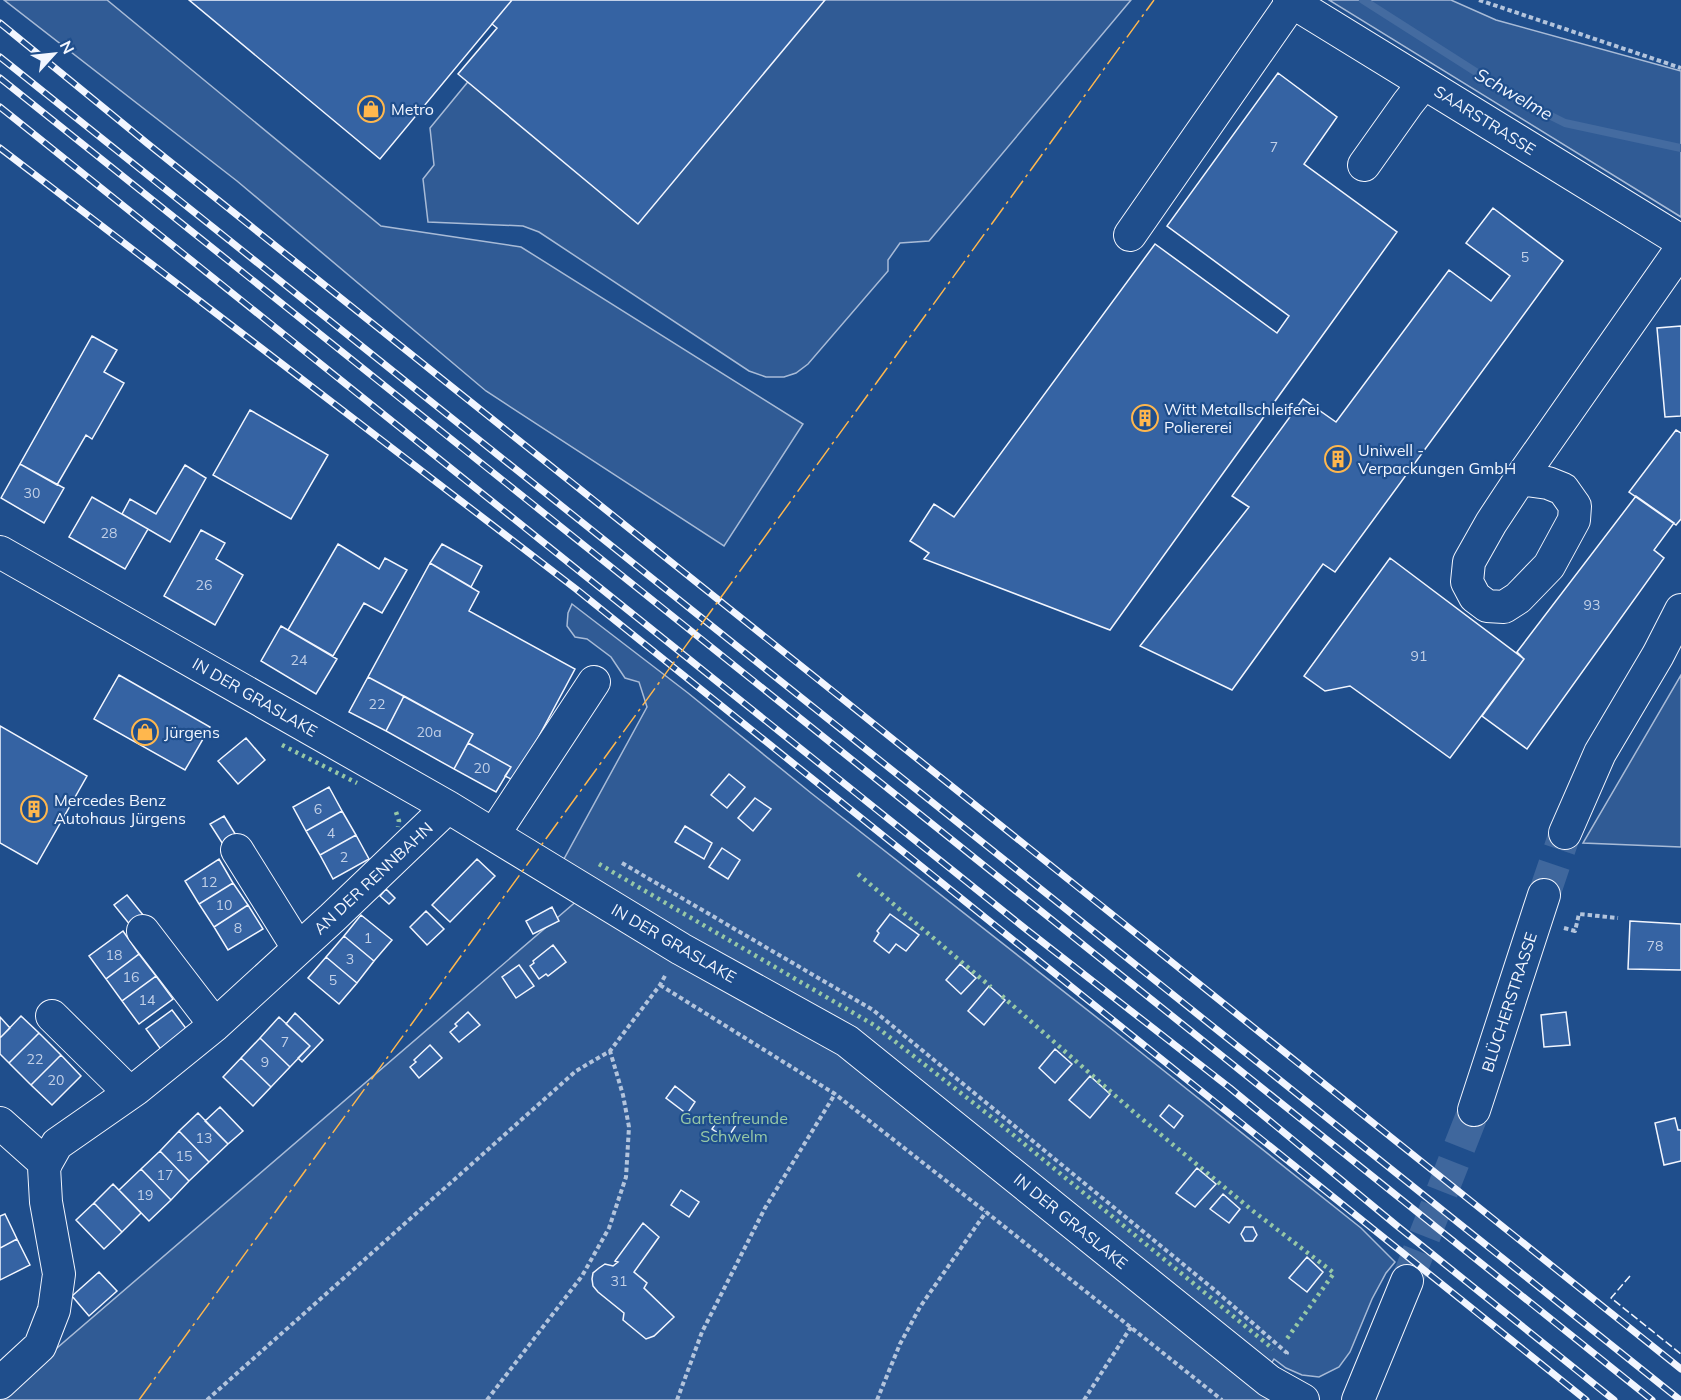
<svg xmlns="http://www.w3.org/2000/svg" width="1681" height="1400" viewBox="0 0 1681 1400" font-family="Mulish,sans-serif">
<rect width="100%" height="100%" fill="#1f4e8c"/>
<!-- built -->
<path fill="#305b95" stroke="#a8bbd7" stroke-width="1.5" d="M4,0H107L381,226L521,247L803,424L724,546L486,391L237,181Z
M535,0H1131L929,241L900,243L888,260V271L808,364L796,373L784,377H766L749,371L539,232L523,226L428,222L423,179L434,165L430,128Z
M1329,0H1451L1496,20L1681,71V217Z
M572,604L688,693L811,793L1109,1027L1361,1228L1395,1262L1386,1273L1372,1299L1350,1352L1339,1367L1319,1377L1302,1375L1286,1368L1274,1359L1258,1384L1275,1400H0V1397L593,887L558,870L647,707L639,682L625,678L611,657L587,639L575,637L567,626L568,613Z
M1681,675V847L1583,843Z"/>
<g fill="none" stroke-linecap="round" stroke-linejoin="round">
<!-- stream -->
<path stroke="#446ba0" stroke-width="8" d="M1363,0L1523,102L1565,123L1681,148"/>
</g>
<!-- building -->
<path fill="#3563a3" stroke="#f2f6ff" stroke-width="1.5" d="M189,0H512L380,159Z
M512,0H825L638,224L458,74L497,28L492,24Z
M1278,73L1337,117L1304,164L1397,232L1110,630L924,559L929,553L910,541L934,504L954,517L1155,244L1277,333L1289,316L1167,226Z
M1493,208L1563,261L1335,572L1323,564L1232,690L1140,646L1249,507L1232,496L1303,399L1336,422L1449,270L1491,301L1510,276L1466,243Z
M1681,326V416L1665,417L1657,328Z
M92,336L117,350L104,372L124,383L92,439L86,435L57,485L20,464Z
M250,410L328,455L291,519L213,475Z
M1676,430L1681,433V519L1676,525L1629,492Z
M20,464L64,488L44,523L1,498Z
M185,465L206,478L170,542L122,514L130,499L156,514Z
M1636,496L1674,523L1654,550L1664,558L1527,749L1482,716L1524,659L1517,652Z
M92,497L148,529L125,569L69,537Z
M201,530L225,543L216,559L243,575L215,625L164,596Z
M338,544L379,569L385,558L407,570L382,613L364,603L333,656L288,630Z
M442,544L482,566L471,587L430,563Z
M1390,558L1524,659L1450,758L1350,686L1325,691L1304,676Z
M430,563L479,592L469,611L575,669L515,781L505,776L511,767L468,743L473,734L368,677Z
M281,626L337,659L316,694L261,661Z
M119,675L210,727L185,770L94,719Z
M368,677L404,696L386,731L349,712Z
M404,696L473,734L454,769L386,731Z
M0,726L87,776L37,864L0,843Z
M246,738L265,760L238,784L218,761Z
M468,743L511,767L496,792L454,769Z
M729,774L745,787L727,808L711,795Z
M329,787L342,811L306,831L293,807Z
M755,798L771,809L753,831L738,818Z
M342,811L356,835L320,855L306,831Z
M224,816L239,840L226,849L210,824Z
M685,826L712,843L704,859L675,842Z
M356,835L369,859L333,879L320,855Z
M722,848L740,860L728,879L709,867Z
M219,859L233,883L199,904L185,881Z
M477,859L495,876L450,922L432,905Z
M233,883L248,905L214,927L199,904Z
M386,889L395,898L389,904L380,896Z
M127,895L144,916L131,926L114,905Z
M248,905L263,929L228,950L214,927Z
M552,907L559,921L533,934L526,921Z
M426,911L444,929L427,945L410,927Z
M890,914L919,935L906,951L896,944L889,953L874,941L879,933L877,931Z
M361,915L392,940L374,961L344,936Z
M1630,921L1681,924V970L1628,969Z
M123,931L139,954L106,979L89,956Z
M344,936L374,961L357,983L326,957Z
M553,945L566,962L548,976L546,974L539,979L530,966L534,963L533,961Z
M139,954L156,976L122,1001L106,979Z
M326,957L357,983L339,1004L308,978Z
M960,964L976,978L961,994L946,980Z
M519,965L534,986L516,998L502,977Z
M156,976L173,999L139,1024L122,1001Z
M989,986L1005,1000L984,1025L968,1011Z
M172,1010L191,1035L165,1055L146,1029Z
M468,1012L480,1025L459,1042L450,1032L457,1026L455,1024Z
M1566,1012L1570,1045L1544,1047L1541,1015Z
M295,1013L323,1040L302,1062L298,1058L310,1046L286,1024Z
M21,1016L39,1033L9,1063L0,1054V1038Z
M0,1017L10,1028L0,1038Z
M279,1017L310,1046L290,1067L260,1038Z
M39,1033L61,1055L31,1085L9,1063Z
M260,1038L290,1067L271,1087L241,1058Z
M430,1045L442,1058L419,1078L410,1067L416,1062L414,1060Z
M1055,1049L1072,1064L1055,1083L1039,1068Z
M61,1055L81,1076L52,1105L31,1085Z
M241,1058L271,1087L253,1106L223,1077Z
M1090,1076L1110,1094L1090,1118L1069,1100Z
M675,1086L695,1102L687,1114L666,1098Z
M1169,1105L1183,1116L1174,1128L1160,1116Z
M220,1107L243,1131L228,1144L205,1121Z
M198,1113L228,1144L209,1162L179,1131Z
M721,1115L736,1125L727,1139L712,1129Z
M1675,1118L1678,1130H1681V1161L1664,1165L1655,1123Z
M179,1131L209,1162L189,1181L160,1151Z
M160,1151L189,1181L171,1200L141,1169Z
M1197,1168L1216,1184L1195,1207L1176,1193Z
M141,1169L171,1200L149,1221L119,1190Z
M113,1184L141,1213L122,1232L94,1203Z
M681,1190L699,1202L689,1217L671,1205Z
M1223,1194L1240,1209L1229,1223L1210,1209Z
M94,1203L122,1232L104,1249L76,1220Z
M5,1214L17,1239L0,1248V1216Z
M643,1223L659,1237L634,1272L647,1283L644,1288L674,1317L654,1336L646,1339L623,1320L624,1313L598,1292L593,1286L592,1279L593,1273L599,1268L605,1264L613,1266L618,1262L615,1261Z
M1245,1227H1253L1257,1235L1253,1241H1245L1241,1234Z
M17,1239L30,1265L0,1280V1248Z
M1307,1257L1323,1272L1307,1292L1289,1278Z
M99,1272L117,1291L89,1316L72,1296Z"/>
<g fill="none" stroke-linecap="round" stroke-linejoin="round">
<!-- minor-tunnel -->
<path stroke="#3f679d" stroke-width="32" stroke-dasharray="32 16" stroke-linecap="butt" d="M1544,895L1565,833
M1407,1281L1474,1110"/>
<defs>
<path id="minor" d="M1289,0L1681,241
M1364,165L1408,103L1424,83
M1130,235L1292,2
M1520,479L1548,483L1563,489L1575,506L1574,520L1549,566L1518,598L1504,607L1487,606L1475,597L1467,582L1469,562L1491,523L1520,479L1681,249
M0,552L448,807L681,949L847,1041L1269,1381L1303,1400
M1565,833L1600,753L1658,655L1681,610
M494,834L594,682
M237,850L298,948
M143,931L215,1025
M52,1016L130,1093
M1474,1110L1544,895
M0,1123L46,1164
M0,1383L40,1346L54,1310L59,1274L46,1202L44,1167L57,1144L136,1089L215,1025L332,918L448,807
M1358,1400L1407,1281"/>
</defs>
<!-- minor casing -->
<use href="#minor" stroke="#f2f6ff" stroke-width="34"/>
<!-- path -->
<path stroke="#b3c4dc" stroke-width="4" stroke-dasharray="4.5 3" stroke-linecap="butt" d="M1479,0L1681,68
M622,863L873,1010L1217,1292L1287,1353L1285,1356
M1564,928L1575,931L1579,914L1618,918
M660,985L835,1094L986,1212L1222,1400
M207,1400L576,1071L610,1051L660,985L666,974
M487,1400L582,1276L609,1228L626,1177L629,1127L623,1095L610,1051
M677,1400L702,1332L765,1208L835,1094
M877,1400L900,1344L920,1307L986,1212
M1084,1400L1131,1327"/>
<!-- minor -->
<use href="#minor" stroke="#1f4e8c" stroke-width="32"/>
<defs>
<path id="rail" d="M0,23L148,144L1681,1369
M0,57L1680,1400
M0,78L1652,1400
M0,107L1027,930L1230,1088L1396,1225L1614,1400
M0,148L576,589L1586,1400"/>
</defs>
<!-- rail casing -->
<use href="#rail" stroke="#f2f6ff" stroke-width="7"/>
<!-- rail -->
<use href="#rail" stroke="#1f4e8c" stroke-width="4.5" stroke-dasharray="14" stroke-linecap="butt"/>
<!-- hedge -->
<path stroke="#97c8a6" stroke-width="4.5" stroke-dasharray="3 4.5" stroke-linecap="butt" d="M282,745L357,783
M396,812L399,821L398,827
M599,864L874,1025L994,1119L1273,1349
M858,874L991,987
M1002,996L1136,1114L1253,1211L1334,1273L1286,1340"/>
<!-- fence -->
<path stroke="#f2f6ff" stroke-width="1.5" stroke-dasharray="8 3" stroke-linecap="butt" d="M1630,1276L1611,1298L1681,1354"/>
<!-- power -->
<path stroke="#ffb74d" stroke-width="1.5" stroke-dasharray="21 4.5 3 4.5" stroke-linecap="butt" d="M139,1400L1154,0"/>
</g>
<!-- icons -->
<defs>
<symbol id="shop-ring" viewBox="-11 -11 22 22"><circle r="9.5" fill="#1f4e8c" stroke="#ffb74d" stroke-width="1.5"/><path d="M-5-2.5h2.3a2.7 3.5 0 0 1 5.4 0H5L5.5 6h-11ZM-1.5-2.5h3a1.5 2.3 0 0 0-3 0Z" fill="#ffb74d"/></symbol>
<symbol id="building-ring" viewBox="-11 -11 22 22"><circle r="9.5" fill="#1f4e8c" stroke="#ffb74d" stroke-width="1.5"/><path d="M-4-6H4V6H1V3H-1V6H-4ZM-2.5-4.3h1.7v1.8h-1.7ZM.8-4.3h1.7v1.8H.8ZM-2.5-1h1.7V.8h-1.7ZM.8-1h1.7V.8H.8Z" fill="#ffb74d"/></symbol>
</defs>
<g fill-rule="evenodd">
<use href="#shop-ring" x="356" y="94" width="30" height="30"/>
<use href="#building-ring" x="1130" y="403" width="30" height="30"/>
<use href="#building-ring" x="1323" y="444" width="30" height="30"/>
<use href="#shop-ring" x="130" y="717" width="30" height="30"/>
<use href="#building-ring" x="19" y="794" width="30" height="30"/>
</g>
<g text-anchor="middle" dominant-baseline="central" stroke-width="4.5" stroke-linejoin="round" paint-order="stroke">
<!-- number labels -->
<g font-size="14" fill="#c3d1e8">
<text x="1274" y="147">7</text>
<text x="1525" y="257">5</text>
<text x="32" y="493">30</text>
<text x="109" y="533">28</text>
<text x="204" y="585">26</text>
<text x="1592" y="605">93</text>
<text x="1419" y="656">91</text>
<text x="299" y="660">24</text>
<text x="377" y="704">22</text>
<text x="429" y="732">20a</text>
<text x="482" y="768">20</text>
<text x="318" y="809">6</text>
<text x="331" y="833">4</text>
<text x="344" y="857">2</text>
<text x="209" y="882">12</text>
<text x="224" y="905">10</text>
<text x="238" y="928">8</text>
<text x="368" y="938">1</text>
<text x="1655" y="946">78</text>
<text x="114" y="955">18</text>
<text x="350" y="959">3</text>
<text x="131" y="977">16</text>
<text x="333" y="980">5</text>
<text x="147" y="1000">14</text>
<text x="285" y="1042">7</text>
<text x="35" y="1059">22</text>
<text x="265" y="1062">9</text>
<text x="56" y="1080">20</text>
<text x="204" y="1138">13</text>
<text x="184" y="1156">15</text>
<text x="165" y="1175">17</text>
<text x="145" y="1195">19</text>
<text x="619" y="1281">31</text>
</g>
<!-- poi labels -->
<g font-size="16" fill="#f2f6ff" stroke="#1f4e8c" text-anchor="start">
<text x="391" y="109">Metro</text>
<text x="1164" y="409">Witt Metallschleiferei<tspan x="1164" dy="18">Poliererei</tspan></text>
<text x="1358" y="450">Uniwell -<tspan x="1358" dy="18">Verpackungen GmbH</tspan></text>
<text x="164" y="732">Jürgens</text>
<text x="54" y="800">Mercedes Benz<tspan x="54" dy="18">Autohaus Jürgens</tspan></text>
</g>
<!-- street labels -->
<g font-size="16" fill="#f2f6ff" stroke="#1f4e8c">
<text transform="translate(1485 120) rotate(32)">SAARSTRASSE</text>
<text transform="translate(255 697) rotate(30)">IN DER GRASLAKE</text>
<text transform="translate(373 878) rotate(-43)">AN DER RENNBAHN</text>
<text transform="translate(674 943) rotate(30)">IN DER GRASLAKE</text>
<text transform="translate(1509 1002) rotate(-72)">BLÜCHERSTRASSE</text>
<text transform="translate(1071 1221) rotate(39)">IN DER GRASLAKE</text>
</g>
<!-- park labels -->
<g font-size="16" fill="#97c8a6" stroke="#1f4e8c">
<text x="734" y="1118">Gartenfreunde<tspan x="734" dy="18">Schwelm</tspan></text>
</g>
<!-- water labels -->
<g font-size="18" font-style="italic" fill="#f2f6ff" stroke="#1f4e8c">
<text transform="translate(1514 94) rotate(30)">Schwelme</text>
</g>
</g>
<!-- north arrow -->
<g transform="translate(54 54) rotate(63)" stroke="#1f4e8c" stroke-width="4.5" paint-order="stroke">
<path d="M0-4.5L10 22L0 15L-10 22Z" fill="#f2f6ff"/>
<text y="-9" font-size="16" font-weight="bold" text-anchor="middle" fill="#f2f6ff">N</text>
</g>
</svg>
